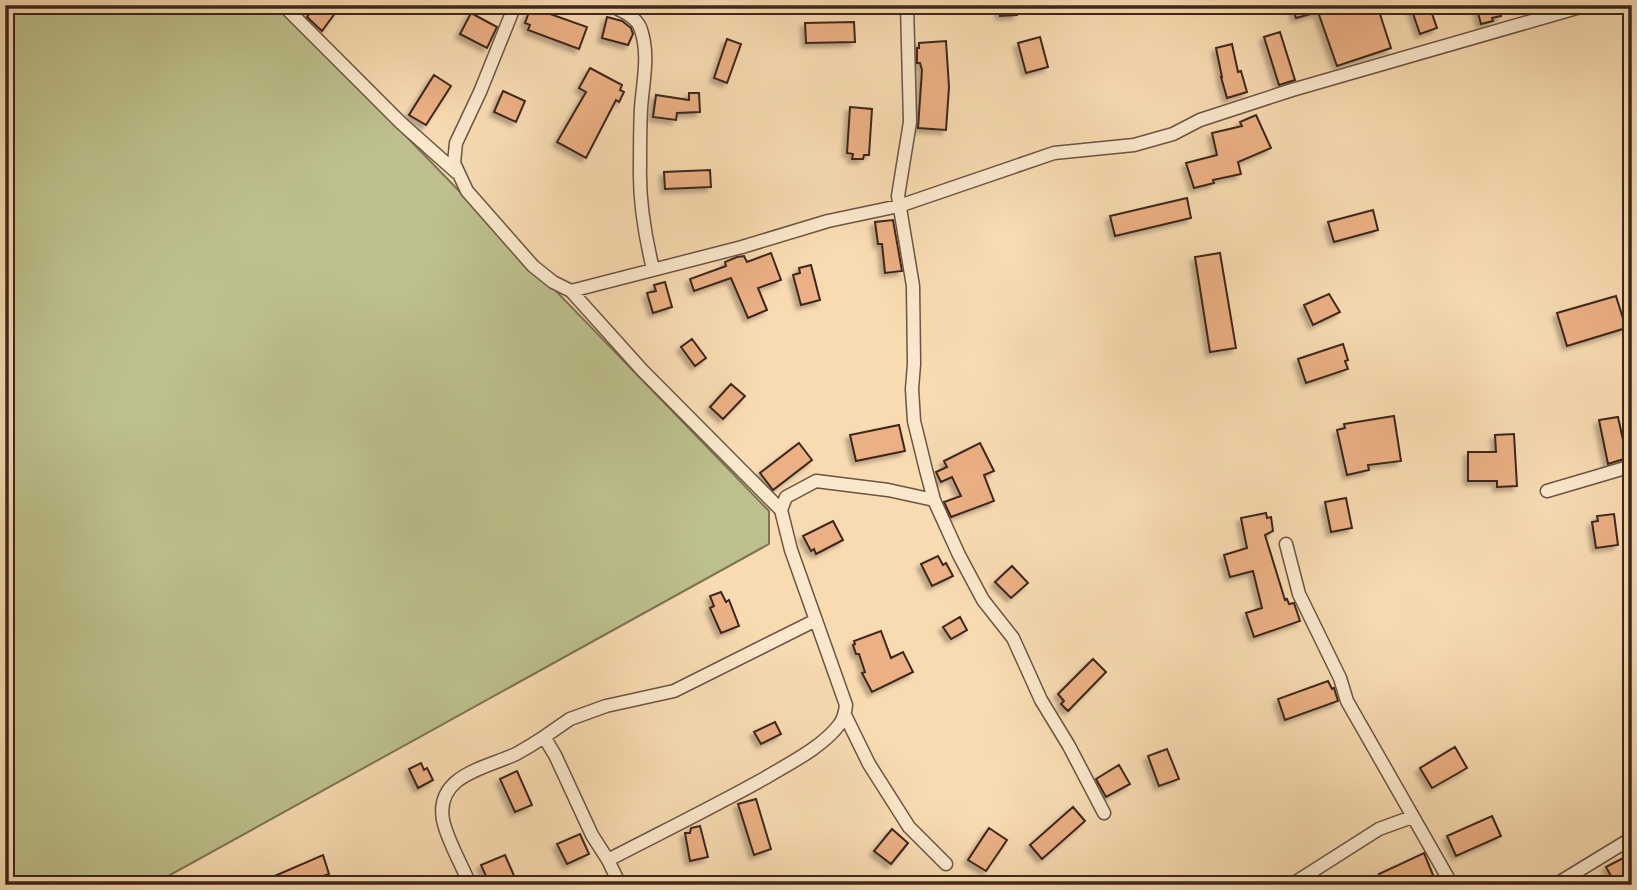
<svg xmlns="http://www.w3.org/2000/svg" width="1637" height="890" viewBox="0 0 1637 890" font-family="'Libre Bodoni',serif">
<defs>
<filter id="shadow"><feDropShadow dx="-4" dy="4" stdDeviation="2" flood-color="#0004"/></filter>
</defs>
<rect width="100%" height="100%" fill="#f8dbb1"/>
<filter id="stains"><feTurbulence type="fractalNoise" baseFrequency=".00286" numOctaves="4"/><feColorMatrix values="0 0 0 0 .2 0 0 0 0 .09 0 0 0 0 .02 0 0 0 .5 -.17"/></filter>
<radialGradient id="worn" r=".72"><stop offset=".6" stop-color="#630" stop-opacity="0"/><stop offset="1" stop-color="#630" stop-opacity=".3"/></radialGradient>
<!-- green -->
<path fill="#bdc08c" stroke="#7d7453" stroke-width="2" d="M5,5H279L769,511V544L152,885H5Z"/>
<!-- building -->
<path fill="#ebb083" stroke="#3d271a" stroke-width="2" filter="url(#shadow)" d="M315,5H341L322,31L307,17Z
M999,5H1017V15L1000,16Z
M1292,5H1377L1391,48L1337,66L1318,12L1296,18Z
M1410,5H1429L1437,28L1420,34Z
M1476,5H1498L1501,16L1492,18L1493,21L1481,24Z
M536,9L587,27L579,49L528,30L530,25L525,23L529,12L534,14Z
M471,13L497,27L487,48L460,34Z
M607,17L622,21L631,28L633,34L628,45L602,38Z
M854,22L855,42L806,43L805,23Z
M1280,32L1295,80L1279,85L1264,37Z
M1040,37L1048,67L1026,73L1018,43Z
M727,39L741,44L727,83L714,78Z
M946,41L949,87L946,130L918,128L922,70L920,63H917V48H919V43Z
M1232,44L1238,72L1241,71L1247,92L1227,98L1221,77H1222L1216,48Z
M590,68L622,85L620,90L624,92L619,102L616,100L586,158L557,142L586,92L579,88Z
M434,75L451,86L426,125L409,115Z
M503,91L525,101L516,122L494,112Z
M689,93H699L700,112L677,113L676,120L653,117L656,95L689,100Z
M850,107L872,109L869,155H864L863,159H852L853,154L847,153Z
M1256,115L1271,148L1238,162L1241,174L1213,180L1214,183L1194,188L1186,163L1217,155L1212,133L1242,126L1240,122Z
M710,170L711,187L665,189L664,172Z
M1187,198L1191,218L1115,236L1110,216Z
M1373,210L1378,230L1334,242L1328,222Z
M893,220L902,271L885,273L882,244H878L875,222Z
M771,253L781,280L758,288L767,310L748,318L731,278L694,291L690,279L726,266L725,262L737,257L744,256L747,262Z
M1220,253L1236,348L1210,352L1195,257Z
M811,265L820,300L801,305L793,275L800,273L799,268Z
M665,282L672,307L653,313L647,293L656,291L654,285Z
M1329,294L1340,312L1313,325L1304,305Z
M1616,296L1626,328L1567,346L1557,313Z
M692,339L706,358L695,366L681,347Z
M1343,344L1348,360L1345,361L1348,369L1306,383L1298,359Z
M731,384L745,396L723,419L710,407Z
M1394,416L1401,461L1368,465L1369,470L1347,475L1337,430L1345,428L1344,424Z
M1618,417L1627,458L1608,464L1599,420Z
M899,425L905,451L856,461L850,435Z
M1514,434L1517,486L1497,487V481H1468V452H1496L1495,435Z
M799,443L812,460L773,490L760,473Z
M980,443L994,471L984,475L994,501L951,517L944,502L961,496L952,477L941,482L936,472L947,467L944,461Z
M1346,498L1352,528L1331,532L1325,502Z
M1266,513L1267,518L1271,517L1273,531L1265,535L1285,600L1287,599L1289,604L1294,603L1300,621L1254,637L1246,613L1262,608L1253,571L1230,577L1224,555L1247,548L1241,518Z
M1614,514L1618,545L1596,548L1592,522L1598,521L1597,516Z
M833,521L843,540L816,554L814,549L811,551L803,536Z
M938,556L943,565L946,563L953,576L932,586L921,564Z
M1012,566L1028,583L1011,598L995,582Z
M721,592L726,602L729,600L739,626L721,633L710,608L714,606L710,596Z
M960,617L967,630L951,639L943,627Z
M881,631L891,658L903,652L913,672L872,692L862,673L865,672L859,654H856L853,645L855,644L854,641Z
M1093,659L1106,672L1068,711L1061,704L1064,701L1058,694Z
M1328,681L1332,689L1334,688L1338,701L1285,720L1278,699Z
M775,722L781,734L761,744L754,732Z
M1455,747L1467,768L1432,788L1420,768Z
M1167,749L1179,779L1159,786L1148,756Z
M421,763L424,770L427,768L433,780L418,788L409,769Z
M1119,765L1130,784L1106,797L1096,779Z
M517,771L532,805L515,812L500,779Z
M756,799L771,849L754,855L738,804Z
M1073,807L1085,821L1042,859L1030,845Z
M1492,816L1501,836L1456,856L1447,836Z
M700,826L708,857L690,861L685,833H690L691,828Z
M989,828L1007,840L986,871L968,860Z
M892,829L908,843L891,864L874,851Z
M580,834L589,854L567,864L557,844Z
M1424,853L1433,875L1415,885H1366L1380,877L1379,874Z
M323,855L329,874L299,885H254Z
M505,855L515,878L500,885H490L481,865Z
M1625,857L1632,869V885H1616L1606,867Z"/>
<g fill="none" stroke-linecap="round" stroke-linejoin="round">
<defs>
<path id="street" d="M283,5L401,123L456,172
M515,5L480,92L456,143L454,163L467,191L533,266L553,282L571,291L742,247L828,221L899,206L1054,153L1134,145L1173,134L1200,120L1292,90L1587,5
M610,5C620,10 635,16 640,27C650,53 643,81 641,108C640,128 640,148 640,167C639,203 645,236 653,269
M907,5L910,122L898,196L913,286L914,364L912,389L914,421L926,470L934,500L959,555L983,600L1013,638L1041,700L1069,746L1104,813
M571,291L642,370L781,510
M1547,491L1632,466
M1286,544L1299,594L1340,678L1347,701L1452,885
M845,715L869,764L909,827L946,864
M544,737L570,719L606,706L674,691L816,620
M608,860L620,885
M470,885C462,865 447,840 443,820C435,775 486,768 516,754C525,749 535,743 544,737L555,755L592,835L608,860C660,833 713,807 765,778C790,763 821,748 839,725C844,719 845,713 846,705L791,550L781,510L786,497L816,481L888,490L934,500
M1291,885L1379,829L1412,817
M1555,885L1632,838"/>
</defs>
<!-- street casing -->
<use href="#street" stroke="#6c5440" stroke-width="15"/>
<!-- street -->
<use href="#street" stroke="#fae8cc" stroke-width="12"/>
</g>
<!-- margin -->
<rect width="1637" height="890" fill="none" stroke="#f8dbb1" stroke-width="28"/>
<rect x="7" y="7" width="1623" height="876" fill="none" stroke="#3d271a" stroke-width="3.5"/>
<rect x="14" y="14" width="1609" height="862" fill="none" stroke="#3d271a" stroke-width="2"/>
<rect width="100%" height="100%" filter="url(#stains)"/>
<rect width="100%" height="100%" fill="url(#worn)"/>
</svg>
